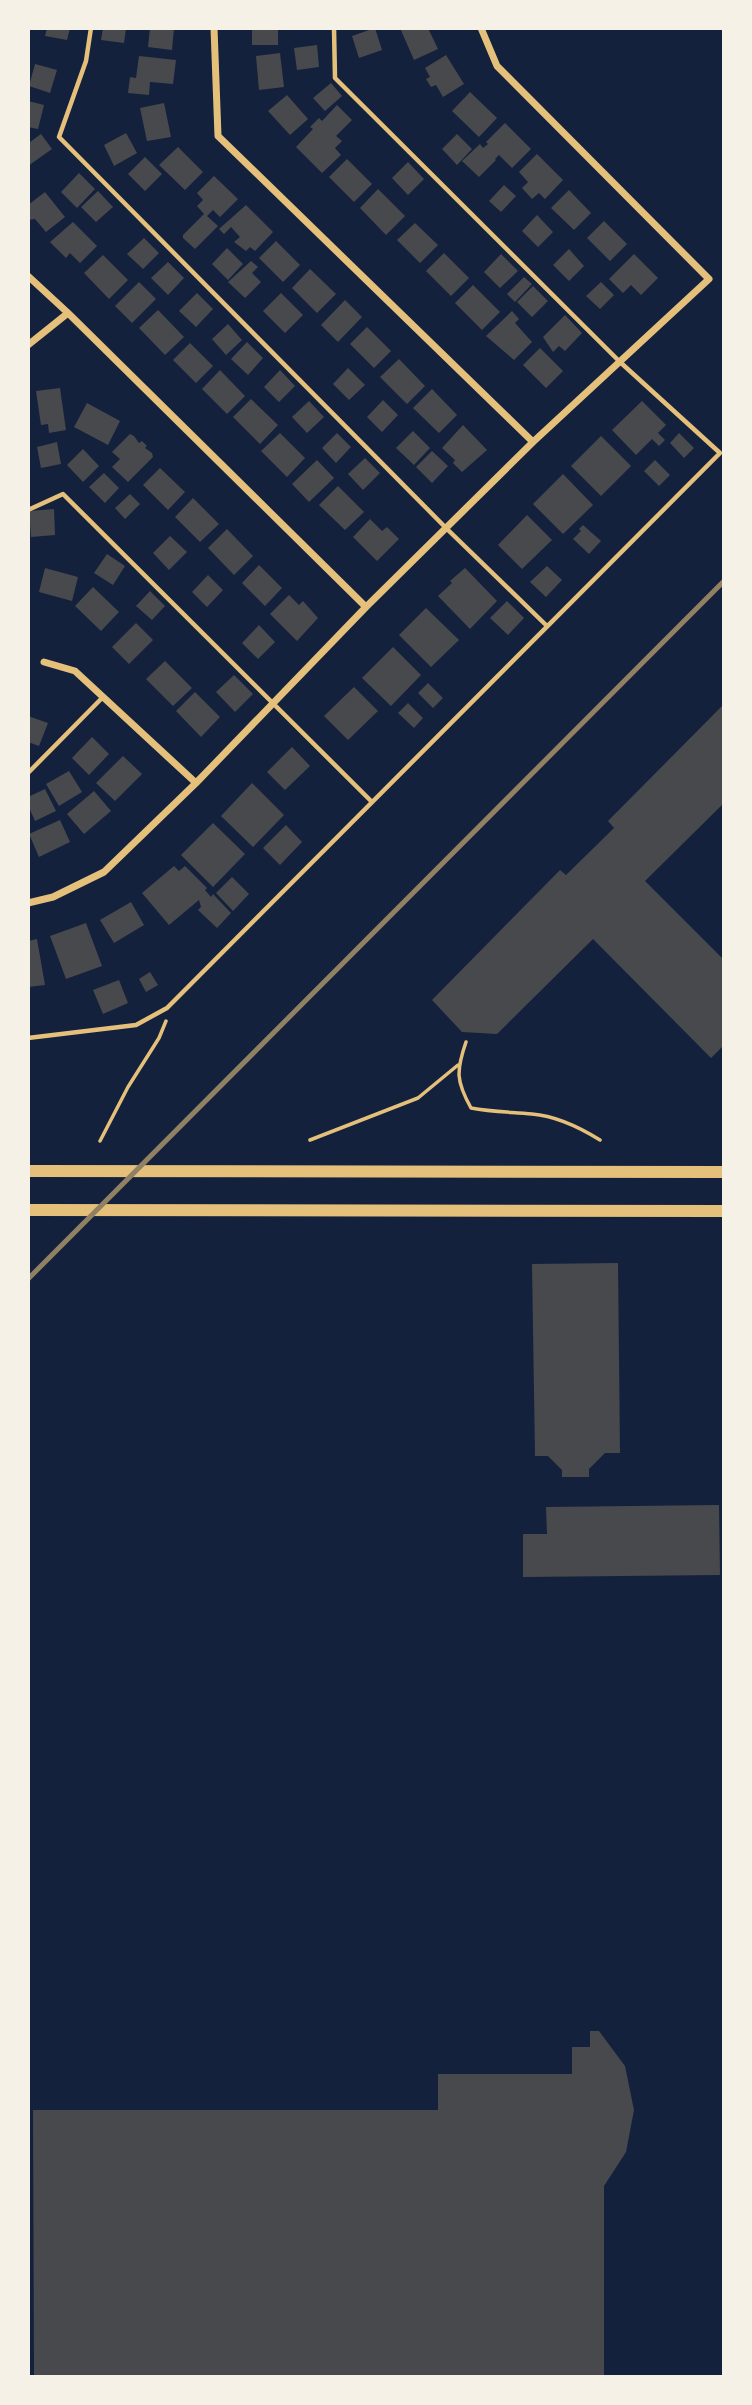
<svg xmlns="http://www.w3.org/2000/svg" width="752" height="2405" viewBox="0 0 752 2405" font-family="Inter,sans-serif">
<rect width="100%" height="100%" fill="#14213d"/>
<!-- building -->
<path fill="#48494c" d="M47,28H70L67,40L45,36Z
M103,28H126L124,43L101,40Z
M150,28H174L172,50L148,47Z
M252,28H278V45H252Z
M375,28L382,50L359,58L352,36Z
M400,28H428L438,49L414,60Z
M317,45L319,67L297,70L294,48Z
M280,53L284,87L259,90L256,56Z
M446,55L464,84L443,97L436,85L431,87L426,79L430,77L425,68Z
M139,56L176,60L173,84L150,82L149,95L128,93L130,77L136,78Z
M35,64L57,70L50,93L29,86Z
M331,83L342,96L325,111L313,98Z
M470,92L497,118L479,137L452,111Z
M287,95L308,119L290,135L268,111Z
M28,101L44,105L38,129L28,127Z
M164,103L171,137L147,141L140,108Z
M337,105L352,120L336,136L342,141L335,148L341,155L322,173L296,147L313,129L310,127L319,118L322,121Z
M505,123L531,149L512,168L499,155L495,159L496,160L479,177L462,161L480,144L483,148L488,144L486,142Z
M126,133L137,153L114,166L104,145Z
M41,134L52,149L28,166V139L30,142Z
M457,134L472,149L457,165L442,149Z
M178,147L203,172L185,190L159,165Z
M537,154L563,180L545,199L539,193L532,199L522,188L528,182L519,172Z
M145,157L162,174L145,191L128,174Z
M347,159L372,184L354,202L329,177Z
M408,162L424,179L408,195L392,178Z
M79,173L95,189L77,208L61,192Z
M214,176L238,199L220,217L213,210L207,216L218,226L195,249L183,238V235L204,214L197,206L203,200L197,193Z
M504,185L516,196L501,212L489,201Z
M378,189L405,216L386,235L360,208Z
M569,190L591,213L574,230L551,208Z
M98,191L113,207L96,222L81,207Z
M45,192L65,217L46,232L35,219L28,220V205Z
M246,205L273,232L255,251L250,247L246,251L234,242L240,237L231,227L224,234L219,229Z
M537,215L553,232L538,247L522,231Z
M604,221L627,244L610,261L587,238Z
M73,222L97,246L80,263L70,253L66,258L50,242Z
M415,223L438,245L420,263L397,240Z
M144,238L159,253L143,269L127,254Z
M276,241L300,265L283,282L259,258Z
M227,248L243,264L228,280L212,264Z
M569,249L584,266L569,281L553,265Z
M444,253L469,278L451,296L426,271Z
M501,254L518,271L500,288L484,272Z
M634,254L658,278L641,295L631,285L623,293L609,279Z
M103,255L128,280L109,299L84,273Z
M251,261L258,267L252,273L261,282L245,298L228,282Z
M168,262L184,278L168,295L151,278Z
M310,269L336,294L317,313L292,288Z
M524,277L532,284L515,302L507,294Z
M139,282L156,299L132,323L115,306Z
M601,282L614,295L600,309L586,296Z
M473,285L500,312L482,330L455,303Z
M533,286L548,301L532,317L517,302Z
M197,293L213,309L196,327L179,311Z
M281,293L303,315L285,333L263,311Z
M345,300L362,317L338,342L321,325Z
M158,310L184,337L165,355L139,328Z
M512,311L519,319L515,323L532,342L514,360L486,336Z
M565,315L582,333L565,351L559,346L553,352L543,337Z
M228,324L242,340L226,355L212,339Z
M367,327L391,351L374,368L350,344Z
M247,342L263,358L248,375L231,359Z
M190,343L213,366L196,383L173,360Z
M540,348L563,371L546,388L523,365Z
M399,359L425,386L407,404L380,377Z
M348,368L365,385L349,400L333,384Z
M220,370L245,396L227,414L202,389Z
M280,370L295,386L279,402L264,387Z
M60,388L66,430L49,433L48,424L41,425L36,391Z
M432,389L457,415L439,433L413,408Z
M251,399L278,425L260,444L233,417Z
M383,400L398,415L382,432L367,417Z
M309,401L324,417L307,433L292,417Z
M642,401L666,425L658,433L665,440L659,446L652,439L636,455L612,430Z
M87,403L120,421L108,445L74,427Z
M463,425L487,450L462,472L453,463L455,460L442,448Z
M413,431L430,448L414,465L396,448Z
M280,433L305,458L287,477L261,451Z
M337,433L351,447L336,463L322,448Z
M679,433L694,448L684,458L670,443Z
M130,434L134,436L139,443L142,441L147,446L145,448L152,453L153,457L128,482L112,467L120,459L112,452Z
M601,436L631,466L601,496L571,466Z
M57,442L61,464L41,468L37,447Z
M83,449L99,466L83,482L67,465Z
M432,451L448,466L432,483L416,467Z
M365,458L380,473L363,490L348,474Z
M317,460L334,478L309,502L292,484Z
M655,460L670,475L659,486L644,471Z
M160,468L185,492L168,510L143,485Z
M104,473L119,488L105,503L89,487Z
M563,474L593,505L563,534L533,504Z
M338,486L364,512L345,530L319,505Z
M130,494L140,504L125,519L115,508Z
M193,498L219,524L200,542L175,517Z
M54,509L55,535L31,537L29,511Z
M527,515L552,540L522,569L498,545Z
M370,519L382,531L387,527L399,539L377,561L353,537Z
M583,525L601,541L589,554L573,539L581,531L579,529Z
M227,529L253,556L234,575L208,548Z
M170,536L187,552L169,570L153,553Z
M107,554L125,566L113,585L94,573Z
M259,565L282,588L265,606L242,583Z
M547,566L562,580L546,597L530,582Z
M45,568L78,577L72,601L39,592Z
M465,568L497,601L470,629L438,596L452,583L450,581Z
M208,575L223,590L207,607L192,592Z
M93,587L119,612L101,631L75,606Z
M150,591L165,606L152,620L136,606Z
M289,595L299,605L303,601L318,618L297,641L270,614Z
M507,601L524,618L508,635L490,618Z
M426,608L459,640L431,667L399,635Z
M136,623L153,640L129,664L112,647Z
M259,625L275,642L258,659L242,643Z
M393,647L421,675L391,706L362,678Z
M165,661L192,688L173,706L146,679Z
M234,675L253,694L235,712L216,692Z
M428,683L443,698L433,708L418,693Z
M354,687L378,711L348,740L324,716Z
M195,692L220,717L201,737L176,711Z
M408,703L423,718L414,728L398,713Z
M724,704V803L645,881L724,960V1045L711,1058L593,939L497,1034L462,1032L432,1000L560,870L566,875L614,828L608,821Z
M28,716L48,723L39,746L28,742Z
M92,737L109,754L89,775L72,758Z
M292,747L310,766L285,790L267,772Z
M123,756L142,774L115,801L96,783Z
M69,771L82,792L59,806L46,784Z
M252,783L284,815L253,847L221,816Z
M45,789L56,811L35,821L28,805V797Z
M94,791L111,811L84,834L67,814Z
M60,820L70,842L39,857L29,834Z
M213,823L245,854L213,887L181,855Z
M286,825L302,842L280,865L263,848Z
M174,866L179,871L185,866L207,888L205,890L211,897L213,894L231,913L217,928L198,910L201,907L199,900L169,925L142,893Z
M232,877L249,894L233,911L216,893Z
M131,902L144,925L114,943L100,920Z
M86,923L102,966L66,979L50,936Z
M37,939L45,985L28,987V941Z
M150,972L158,985L146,992L139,979Z
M119,980L128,1003L103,1014L93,990Z
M618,1263L620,1453H605L589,1469V1477H562V1470L548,1456H535L532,1264Z
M719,1505L720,1575L523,1577V1534H547L546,1507Z
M590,2031H599L625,2066L634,2110L626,2152L604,2186V2377H34L33,2110H438V2074H572V2047H590Z"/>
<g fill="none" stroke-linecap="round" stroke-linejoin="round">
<!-- path -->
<path stroke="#e5c07b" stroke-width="3.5" d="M466,1042C456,1071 456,1081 471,1108C492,1112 512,1112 532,1114C557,1116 579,1127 600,1140
M310,1140L418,1098L458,1065
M100,1141L128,1087L159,1038L166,1021"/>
<!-- service -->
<path stroke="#e5c07b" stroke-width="4.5" d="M91,28L86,61L59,137L447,529L547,626
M28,510L63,494L371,801
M28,773L102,698
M28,1038L136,1025L167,1008L720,453L620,362L335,78L334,28"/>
<!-- minor -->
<path stroke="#e5c07b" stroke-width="7" d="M214,28L218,136L533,442
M28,276L68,313L366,607
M28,345L68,313
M44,662L75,671L196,783
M28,903L53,897L104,872L196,783L366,607L533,442L709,279L497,66L481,28"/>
<!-- secondary -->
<path stroke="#e5c07b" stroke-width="12" d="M28,1171L724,1172
M28,1210L724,1211"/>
<!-- rail -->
<path stroke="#918062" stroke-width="5" d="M28,1279L724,581"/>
</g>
<!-- border -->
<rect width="752" height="2405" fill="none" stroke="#f6f1e7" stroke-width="60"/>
</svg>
